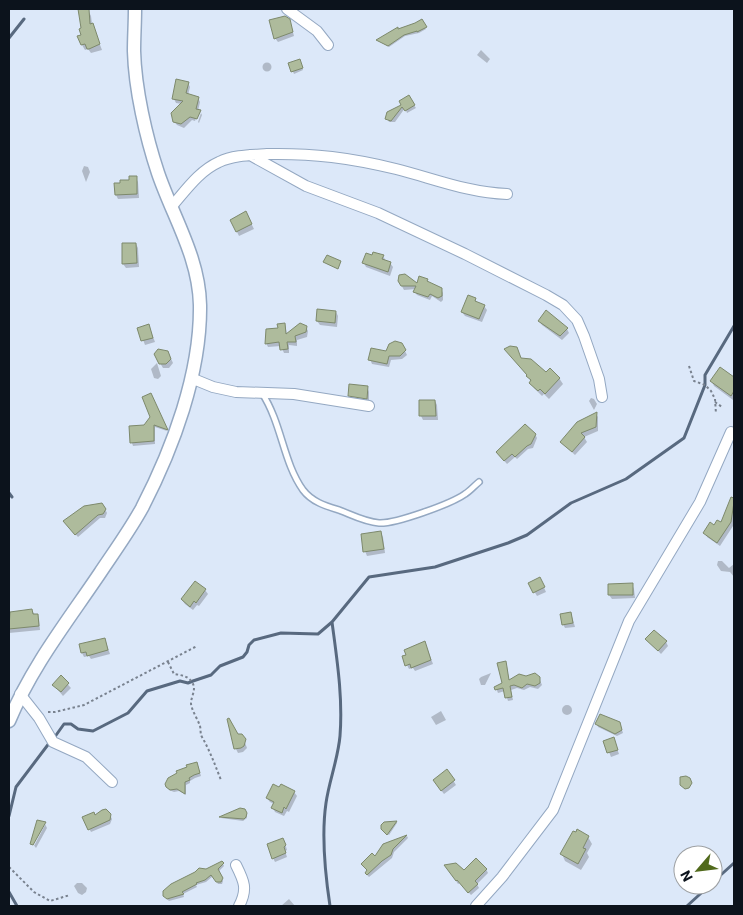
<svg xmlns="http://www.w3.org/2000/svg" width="743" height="915" viewBox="0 0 743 915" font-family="Roboto,sans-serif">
<rect width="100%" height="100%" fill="#dce8f9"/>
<!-- shadow -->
<path fill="#0003" fill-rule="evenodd" d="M80,9L88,10L91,16L92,24L102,50L91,53L88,49L85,50L82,45L83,28L81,22Z
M421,21L426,29L419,33L405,36L389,47L377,40Z
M291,25L294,36L278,42L275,38Z
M481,50L490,59L487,63L477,55Z
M300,62L303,70L294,74L290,64Z
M262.5 67a4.5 4.5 0 1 1 9 0a4.5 4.5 0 1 1-9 0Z
M188,83L190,87L188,95L198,98L200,102L198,111L201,113H198L195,121L192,120L184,128L177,125L174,121L182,104L176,103L174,99Z
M408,97L416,108L407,113L405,108L395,122H389L387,118L403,105Z
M201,113L202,115L199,123L198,122Z
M84,166L88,167L90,172L86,182L82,171Z
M136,178L138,182L139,198L118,199L116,195L130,181Z
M248,217L254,229L239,236L231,220Z
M136,244L138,248L139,267L126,268L123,264Z
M373,256H383L386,261L390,263L393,267L390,276L366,267L364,263Z
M427,280L429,283L441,289L443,293V300L441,302L432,296L430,300L417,295L415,292L416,289L404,290L399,281L417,286Z
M475,299L477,303L484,306L487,310L482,322L465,316L462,312Z
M318,310L336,312L338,316L337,327L320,325L317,321Z
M546,312L567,329L569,333L562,340L542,325L539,321Z
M285,324L287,335L306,327L308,331L307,337L297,340V346L289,345V353H284L281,346L268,347L266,343Z
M149,326L155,342L145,345L139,329Z
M505,349L546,374L559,378L563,384L549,399L544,394L542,396L534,388L528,376Z
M405,351L407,355L402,359L391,360L389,367L372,364L370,359L387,352Z
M168,352L173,363L169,368H163L160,363Z
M157,363L161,376L158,379L154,378L151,369Z
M721,369L734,379L733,400L714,386L712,382Z
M367,387L369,392V402L352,400L349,395Z
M152,397L167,431L155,427V444L133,446L132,443L152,417Z
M591,398L594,399L597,404L594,410L589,401Z
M435,401L437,405L438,420H423L421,416Z
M596,414L598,417V431L584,437L587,442L575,455L561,442Z
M535,434L537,438L533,448L528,449L517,459L515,457L507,464L499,455Z
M732,499H734L733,526L720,546L707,537L705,533L714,527L722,524Z
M105,509L107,513L105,518H100L78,537L67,525Z
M381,533L383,537L385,553L367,556L365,551Z
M718,561H722L729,568L734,564V577L730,572L721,571L717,565Z
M540,579L546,592L537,596L530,584Z
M632,584L634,589L635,598L612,599L609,595Z
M205,590L208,594L199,606L197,605L193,610L185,604L182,600Z
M32,611L39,619L40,630L9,633V613Z
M571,613L575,627L565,628L563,624Z
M105,639L110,654L91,659L89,656L84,657L82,653Z
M647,639L666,642L668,646L661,654Z
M425,642L433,664L415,671L413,668L409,669L403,657Z
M507,666L509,681L526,677L539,678L542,685L538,689L530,687L524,690L517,688L511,690L513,700L508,701L505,691L498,693L496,688L503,684Z
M491,673L485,685H481L479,679L481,677Z
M61,677L71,688L63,696L54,685Z
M562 710a5 5 0 1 1 10 0a5 5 0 1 1-10 0Z
M441,711L446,720L436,725L431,717Z
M597,724H620L623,733L617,736L598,727Z
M238,735L243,737L247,748L243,752L238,753L236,749Z
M605,742L615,743L619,754L611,757Z
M198,766L201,776L195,778L190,781V783L186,785V795L179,791L174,792L169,790L168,787Z
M447,771L456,785L444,794L437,785Z
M294,792L297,796L289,812L287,811L284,816L275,812L273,808L274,804L270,802L267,798Z
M240,809L247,814V818L243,821L221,818Z
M109,813L112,819L110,824L91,832L84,818Z
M38,822L45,824L47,828L36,848L32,843ZM43,824L45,825L34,846V841Z
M397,822V823L389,835L385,832L384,823Z
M407,836L408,838L394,852L392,858L369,877L368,876L366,873L383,845Z
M588,837L592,844L587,853L589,857L581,870L565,861L562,854Z
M285,843L287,850L285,851L287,857L275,862L273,858Z
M222,862L224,866L218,872L223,881L222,884H218L213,876L206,882L196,885L197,887L183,894L184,897L169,901L166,898L196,873L206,870Z
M446,866L464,872L486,869L488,873L477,884L479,888L471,895L460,883L458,884Z
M77,883H82L87,888L86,892L82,895L78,893L74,886Z
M289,899L295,906H281Z"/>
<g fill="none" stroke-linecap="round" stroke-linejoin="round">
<!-- stream -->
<path stroke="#58697f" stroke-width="3" d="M9,38L24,19
M9,493L12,497
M54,738L64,724H71L78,729L93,731L128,713L147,691L180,681L188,683L193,681L211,675L220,666L243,657L247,652L249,645L254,640L281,633L318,634L332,622L369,577L435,567L508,543L527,535L571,503L626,479L684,438L705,385V375L734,326
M9,816L16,787L50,742
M713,882L734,863
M9,892L17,906
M330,906C325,873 321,837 326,803C329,781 338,759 340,736C343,697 337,660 332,622
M687,906L710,885"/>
</g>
<!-- building -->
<path fill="#aebb9c" stroke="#7d896c" d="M78,9H89L90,24L93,23L100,44L89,49H87L85,44L81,45L77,36L81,35L79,29L81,28Z
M285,16L290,19L293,32L274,39L269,20Z
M422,19L427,27L417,32V31L404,35L388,46L376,40L398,27V29L415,23Z
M300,59L303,68L291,72L288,63Z
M176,79L189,82L186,93L199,97L196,109L201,110L197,119L190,117L181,124L173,122L171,113L183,101L172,99Z
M409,95L415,105L405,111L402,107L391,121L385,119L387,112L401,105L399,101Z
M129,176H137V194L115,195L114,183H120V180H129Z
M246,211L252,224L236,232L230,220Z
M122,243H136L137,263L122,264Z
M373,252L384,255L382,259L391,262L388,272L362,263L366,253L372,255Z
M327,255L341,261L338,269L323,262Z
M405,274L417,283L419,276L428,279L427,281L442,288V296L438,298L430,294L428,297L413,292L416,286H401L398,281L399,275Z
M468,295L476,298L475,301L485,305L479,319L461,312Z
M317,309L336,311L335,323L316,321Z
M546,310L568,328L560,336L538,321Z
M285,323L286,334L300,323L307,326L306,332L295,336L296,342H287L288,349L280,350L279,342L265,344L266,329L278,328L277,324Z
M149,324L153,338L141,341L137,328Z
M395,341L402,343L406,350L400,356H389L387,364L368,360L371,348L386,351L389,344Z
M510,346L517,347L521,358L531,359L546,372L550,368L560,378L545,394L540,389L538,391L529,383L531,380L526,376L527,375L504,349Z
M158,349L168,351L171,359L166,364H159L154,354Z
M720,367L734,377V391L731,396L710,381Z
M349,384L368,386L367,399L348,396Z
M151,393L168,430L154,425V441L130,443L129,426L144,425L150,417L142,397Z
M419,400H435L436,416H419Z
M597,412L596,427L581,433L585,437L572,452L560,442L577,422Z
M525,424L536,434L531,444L527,446L515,457L512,454L504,461L496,452Z
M731,497L734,498V502L731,522L717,543L703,533L710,522L714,525L717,520L721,522Z
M102,503L106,509L103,514L98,515L75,535L63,521L84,506Z
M381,531L384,549L363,552L361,534Z
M540,577L545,587L533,593L528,583Z
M195,581L206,589L196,603L194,601L190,607L181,599Z
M633,583V595H608V584Z
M32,609L33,614H38L39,626L9,629L10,612Z
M571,612L573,623L562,625L560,614Z
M654,630L667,641L658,651L645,639Z
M105,638L108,650L87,656L86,652L81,653L79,644Z
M425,641L431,660L411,668L410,664L405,666L402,656L406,655L404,650Z
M506,661L509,680L519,674L526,676L535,673L540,677V683L535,686L527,684L522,688L514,685L510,686L512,697L505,698L503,688L495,690L494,687L502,683L497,663Z
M61,675L69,683L61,692L52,685Z
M600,714L620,722L622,730L615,734L595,724Z
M229,718L238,734H242L246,739L244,746L241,748L234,749L227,719Z
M614,737L618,750L607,753L603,741Z
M197,762L200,773L194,775L189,778L190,780L185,782V794L177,789L170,790L166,787L165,784L168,778L177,773L176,771L187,767L186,765Z
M447,769L455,780L441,791L433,780Z
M686,776L690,778L692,783L689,788L685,789L680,785V777Z
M273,784L279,787L281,784L295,791L286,809L284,807L282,813L271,808L274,802L266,798Z
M240,808L245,809L247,813L246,817L244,819L219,817Z
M106,809L111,814L110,820L88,830L82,817L94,812L95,815L102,810Z
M37,820L46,822L33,845L30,844Z
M397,821L387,835L381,829V825L384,822Z
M577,829L589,836L583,848L586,849L578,864L560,854L573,831L576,832Z
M407,835L393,849L391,855L382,861L367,875L365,873L367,870L361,864L372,853L375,856L383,844Z
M283,838L286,845L284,847L286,853L272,859L267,844Z
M476,858L487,869L475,881L478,884L468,893L457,880L456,881L444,865L456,863L464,870Z
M222,861L224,863L218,869L223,878L221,882H216L211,875L205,880L196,883L197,884L182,892L184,894L167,899L163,896V891L171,884L195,872L199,868L206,869Z"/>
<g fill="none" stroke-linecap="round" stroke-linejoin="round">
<defs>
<path id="service" d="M262,393C282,424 283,462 303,490C312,502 326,506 339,510C352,515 365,522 379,523C395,524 451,504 465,494C470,491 474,486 479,482"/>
<path id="minor" d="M287,9L317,31L328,45
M250,155L306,186L378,213L465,254L546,295L563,305L577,320L584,336L599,379L602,397
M172,206C186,190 199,171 219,162C233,155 252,155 267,154C313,153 351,158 396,169C432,178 469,193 507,194
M191,378L213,387L236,392L294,394L369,406
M20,694L39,718L53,742L86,757L112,782
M236,865C244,881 248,889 239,906
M476,906L502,877L553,810L629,621L700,502L731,432"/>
<path id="tertiary" d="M9,721C32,666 67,622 100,573C114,552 130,530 142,508C173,448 201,373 200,305C199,257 173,217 158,173C146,137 135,89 134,51C134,37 135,23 135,9"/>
</defs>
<!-- service casing -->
<use href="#service" stroke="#94a8c2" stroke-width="8"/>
<!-- minor casing -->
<use href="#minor" stroke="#94a8c2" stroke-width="12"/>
<!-- tertiary casing -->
<use href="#tertiary" stroke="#94a8c2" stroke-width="15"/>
<!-- path -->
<path stroke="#79828f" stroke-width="2" stroke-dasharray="2.5 2.5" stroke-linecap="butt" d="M689,366L694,381L705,385L711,391L715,399L716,414
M715,402L722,407
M168,662L174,674C181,675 188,676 192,682C198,691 188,699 192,708C194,714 198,720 200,726C201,730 200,734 202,737C210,751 215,765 221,780
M48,712H55L84,705L197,646
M9,867L34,892L50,901L70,895"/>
<!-- service -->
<use href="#service" stroke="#fff" stroke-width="5"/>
<!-- minor -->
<use href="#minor" stroke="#fff" stroke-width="10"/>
<!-- tertiary -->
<use href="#tertiary" stroke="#fff" stroke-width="12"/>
</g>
<!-- border -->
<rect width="743" height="915" fill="none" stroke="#0c131c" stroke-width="20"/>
<!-- north arrow -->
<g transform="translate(698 870) rotate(242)"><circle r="24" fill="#ffffff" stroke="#9ea1a4"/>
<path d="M0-4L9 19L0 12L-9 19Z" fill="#516a1c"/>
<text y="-8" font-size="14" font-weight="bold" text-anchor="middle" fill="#0c131c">N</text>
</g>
</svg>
